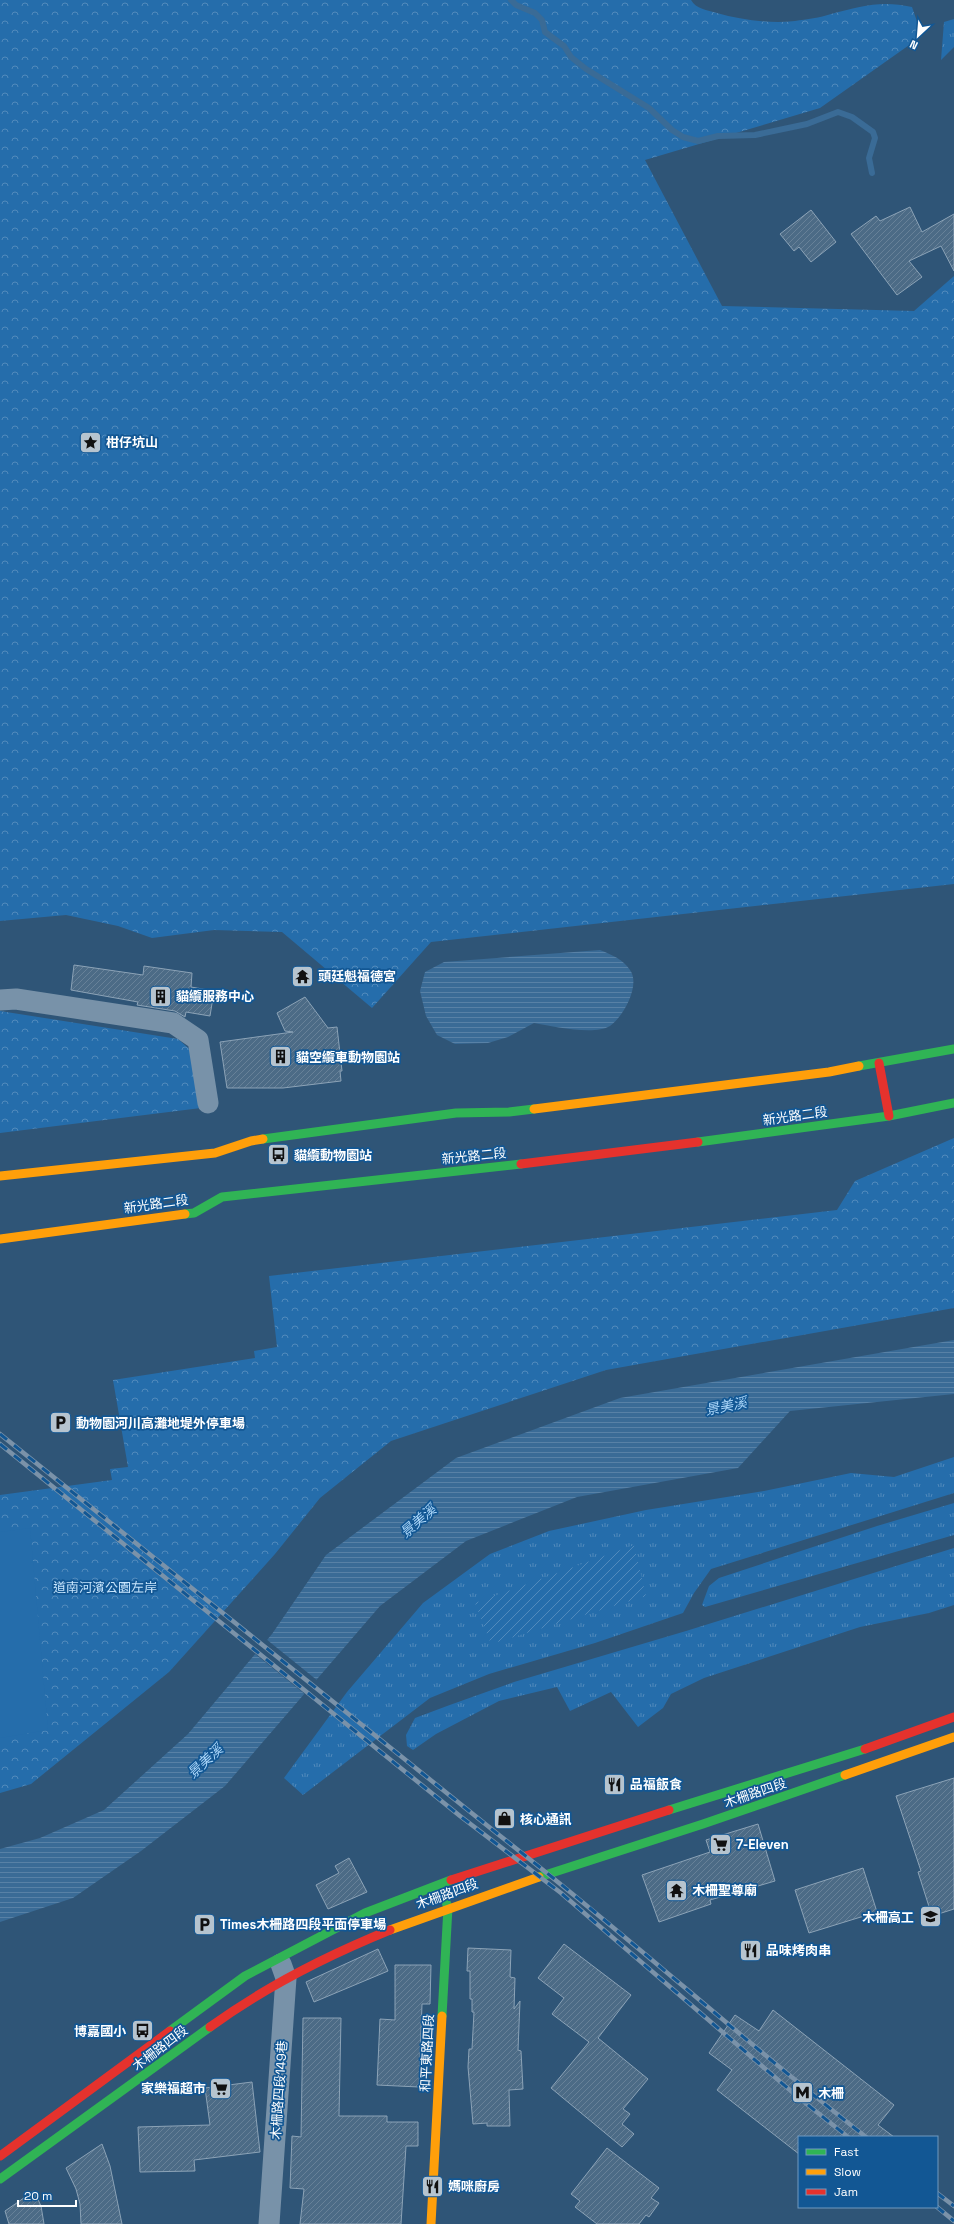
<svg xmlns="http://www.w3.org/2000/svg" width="954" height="2224" viewBox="0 0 954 2224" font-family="'Space Grotesk','Noto Sans TC',sans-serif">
<defs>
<pattern id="grass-tufts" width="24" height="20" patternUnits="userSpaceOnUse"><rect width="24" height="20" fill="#256dab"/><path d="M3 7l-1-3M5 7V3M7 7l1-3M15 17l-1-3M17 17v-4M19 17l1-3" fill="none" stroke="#518abc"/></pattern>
<pattern id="forest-crowns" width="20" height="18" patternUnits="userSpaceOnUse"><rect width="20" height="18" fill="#256dab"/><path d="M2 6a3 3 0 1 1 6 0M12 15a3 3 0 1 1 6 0" fill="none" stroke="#518abc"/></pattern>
<pattern id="garden-furrows" width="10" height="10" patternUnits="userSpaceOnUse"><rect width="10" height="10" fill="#256dab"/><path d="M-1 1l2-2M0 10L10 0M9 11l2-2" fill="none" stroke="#518abc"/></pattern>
<pattern id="water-rules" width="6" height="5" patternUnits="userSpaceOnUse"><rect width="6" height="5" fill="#3a6b96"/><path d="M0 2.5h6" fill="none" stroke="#5881a6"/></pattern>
<pattern id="building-hatch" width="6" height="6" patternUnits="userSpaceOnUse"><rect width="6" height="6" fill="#4c6b86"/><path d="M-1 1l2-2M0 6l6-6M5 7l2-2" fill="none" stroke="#678198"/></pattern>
</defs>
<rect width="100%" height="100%" fill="#2f5577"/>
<!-- grass -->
<path fill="url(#grass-tufts)" d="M954,19V47L941,60L944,22Z
M954,1457V1493L711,1569L694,1593L683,1613L595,1643L489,1674L430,1698L303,1795L284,1778L347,1692L423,1603L490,1554L549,1531L646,1510L764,1491L851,1473L894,1477Z
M954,1503V1535L705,1607L702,1605L709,1586L719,1578L877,1526Z
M954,1548V1605L929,1613L860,1627L704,1678L671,1694L663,1708L638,1727L611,1692L570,1711L557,1687L499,1701L436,1734L413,1750L407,1746L406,1735L415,1718L447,1706L514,1682L686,1631Z"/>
<!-- forest -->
<path fill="url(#forest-crowns)" d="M0,0H691C696,9 707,10 717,13C741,20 771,24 795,21C807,19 820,18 831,14C861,6 882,0 912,7L922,36L820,108L645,160L722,306L914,311L954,276V884L431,942L372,1008L282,932L214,930L152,938L118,926L66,915L0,921Z
M0,1011L178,1039L195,1054L201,1108L0,1133Z
M954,1138V1308L606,1370L391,1441L320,1498L275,1554L169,1672L31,1784L0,1793V1495L112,1480L110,1469L128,1467L113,1380L255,1358L254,1351L277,1347L269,1276L837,1210L855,1181Z"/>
<!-- garden -->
<path fill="url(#garden-furrows)" d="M634,1545L646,1596L491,1644L475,1603Z"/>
<!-- pitch -->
<path fill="#256dab" d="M30,1528L48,1730L0,1738V1532Z"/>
<!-- water -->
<path fill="url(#water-rules)" d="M600,950C612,955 623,959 630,970C641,985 623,1017 610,1026C594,1036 552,1026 534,1023L508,1037L488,1043L455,1044L437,1035L426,1016L420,991L425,972L444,962Z
M954,1340V1394L790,1411L738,1468L577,1497L466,1541L380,1606L225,1786L141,1851L73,1898L0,1922V1849L40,1838L104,1810L188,1734L272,1634L326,1555L456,1458L620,1398Z"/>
<!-- pier -->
<path fill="#2f5577" d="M266,1639L318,1681L306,1695L254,1653Z"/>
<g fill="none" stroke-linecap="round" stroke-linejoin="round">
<!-- stream -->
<path stroke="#3a6b96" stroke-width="6" d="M511,0L516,5L535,13L542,20L545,32L564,46L571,57L586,69L649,108L672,130L683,137L698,141L718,136L755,135L807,124L838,112L852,117L873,132L875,138L869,158L872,173"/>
</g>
<!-- building -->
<path fill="url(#building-hatch)" stroke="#8ca3b7" d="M910,207L922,232L954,214V271L941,246L909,261L922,277L897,295L851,234L876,216L880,221Z
M811,210L836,242L811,262L799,247L794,251L780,234Z
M74,965L143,975L144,966L192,973L191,987L214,991L210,1016L186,1012L185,1017L175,1011L137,1005L138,1002L71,990Z
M305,997L328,1028L337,1027L342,1071H340L341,1081L283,1088H227L220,1042L293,1032L285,1031L277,1013Z
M954,1778V1909L932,1916L918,1872L921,1871L896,1796Z
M758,1824L775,1881L710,1900L711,1904L659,1922L642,1875L710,1852L706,1840Z
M349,1858L367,1892L328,1909L316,1885L339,1873L335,1866Z
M863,1868L877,1912L809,1933L795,1890Z
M564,1944L631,1995L598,2038L648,2079L623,2109L630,2114L622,2124L634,2134L622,2147L551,2088L589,2042L552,2014L564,1998L538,1978Z
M468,1948L511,1950L510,1977L515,1978L514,2009L520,2001L518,2050L521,2051L523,2089L509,2090L510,2126H487V2123L473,2124L468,2067L469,2049H472L474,2012H472V1999H470V1971H467Z
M378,1949L388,1971L314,2002L306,1982Z
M395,1965H431L430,2004H422L419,2087L377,2085L380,2019L395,2020Z
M773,2010L894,2105L878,2125L894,2137H799V2154L717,2090L732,2070L709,2053L735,2015L759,2031Z
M303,2018H341L339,2116H387V2122H418V2146H406L401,2224H300L304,2189L290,2188L292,2136L301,2137Z
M252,2082L260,2152L194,2160L195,2171L140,2172L138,2127L210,2125L205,2088Z
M102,2144L110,2166L122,2224H81L80,2204L76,2189L66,2168Z
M607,2148L659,2188L651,2198L659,2203L649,2217L646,2215L639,2224H597L575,2207L580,2201L571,2194Z
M34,2191L41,2206L44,2224H9L5,2211Z"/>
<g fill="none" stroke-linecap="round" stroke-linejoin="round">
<!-- street -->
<path stroke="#7892a9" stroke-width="21" d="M0,1000L16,999L173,1023L198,1040L208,1103
M269,2224L286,1978L281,1964"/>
<!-- fast -->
<path stroke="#30b455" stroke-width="9" d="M859,1066L954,1049
M263,1139L456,1113L509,1112L534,1109
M698,1142L889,1116L954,1103
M185,1214L194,1213L222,1197L521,1164
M669,1810L865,1749
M539,1877L703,1824L845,1775
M442,2016L448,1907L443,1895
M170,2031L245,1976L365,1913L451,1880
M0,2179L210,2027"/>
<!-- slow -->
<path stroke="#ff9f0a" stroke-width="9" d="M534,1109L829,1072L859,1066
M0,1176L215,1153L251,1141L263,1139
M0,1239L185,1214
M845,1775L954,1737
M390,1930L539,1877
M431,2224L442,2016"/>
<!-- jam -->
<path stroke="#e5322d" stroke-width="9" d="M879,1063L889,1116
M521,1164L698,1142
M865,1749L954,1717
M451,1880L669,1810
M210,2027C265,1987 326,1956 390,1930
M0,2156L170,2031"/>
<defs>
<path id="rail" d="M0,1434L499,1835C624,1932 741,2039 866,2137
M0,1444L460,1816L561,1893L798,2097L848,2137
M937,2193L954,2206
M937,2207L954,2221"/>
</defs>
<!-- rail casing -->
<use href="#rail" stroke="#7a92a9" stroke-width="4.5"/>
<!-- rail -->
<use href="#rail" stroke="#125794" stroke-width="3" stroke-dasharray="9" stroke-linecap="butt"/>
</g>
<!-- icons -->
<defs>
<symbol id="sight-square" viewBox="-11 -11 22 22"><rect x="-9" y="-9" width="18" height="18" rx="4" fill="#b6c4cf" stroke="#125794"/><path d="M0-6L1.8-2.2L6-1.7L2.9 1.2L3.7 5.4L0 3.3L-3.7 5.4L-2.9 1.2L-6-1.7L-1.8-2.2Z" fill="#111"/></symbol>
<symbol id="temple-square" viewBox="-11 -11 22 22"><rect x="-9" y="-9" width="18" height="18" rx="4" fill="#b6c4cf" stroke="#125794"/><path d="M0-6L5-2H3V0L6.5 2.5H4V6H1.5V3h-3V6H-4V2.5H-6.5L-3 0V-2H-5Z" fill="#111"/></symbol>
<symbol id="building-square" viewBox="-11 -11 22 22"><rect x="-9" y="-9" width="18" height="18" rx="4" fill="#b6c4cf" stroke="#125794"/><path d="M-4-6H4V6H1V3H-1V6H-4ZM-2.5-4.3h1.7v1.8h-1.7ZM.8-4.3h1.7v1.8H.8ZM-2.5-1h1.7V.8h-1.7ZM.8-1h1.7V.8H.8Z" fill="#111"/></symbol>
<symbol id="bus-square" viewBox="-11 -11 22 22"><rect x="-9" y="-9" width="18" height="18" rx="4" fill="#b6c4cf" stroke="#125794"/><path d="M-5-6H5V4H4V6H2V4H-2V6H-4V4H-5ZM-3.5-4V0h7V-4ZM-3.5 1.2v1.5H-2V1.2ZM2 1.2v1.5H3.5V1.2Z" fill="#111"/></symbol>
<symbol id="parking-square" viewBox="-11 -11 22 22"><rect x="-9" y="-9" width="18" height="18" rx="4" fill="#b6c4cf" stroke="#125794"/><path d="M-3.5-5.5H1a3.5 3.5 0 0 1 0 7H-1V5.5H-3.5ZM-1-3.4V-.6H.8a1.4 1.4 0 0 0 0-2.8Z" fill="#111"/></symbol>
<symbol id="restaurant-square" viewBox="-11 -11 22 22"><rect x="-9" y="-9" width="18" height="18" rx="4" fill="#b6c4cf" stroke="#125794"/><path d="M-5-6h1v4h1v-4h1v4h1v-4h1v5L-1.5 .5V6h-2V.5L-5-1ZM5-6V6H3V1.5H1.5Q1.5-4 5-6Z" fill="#111"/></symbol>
<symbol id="shop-square" viewBox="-11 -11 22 22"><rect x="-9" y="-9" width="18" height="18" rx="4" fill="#b6c4cf" stroke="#125794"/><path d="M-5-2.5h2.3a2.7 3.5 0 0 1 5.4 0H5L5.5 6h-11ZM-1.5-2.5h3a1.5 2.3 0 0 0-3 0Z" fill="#111"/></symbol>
<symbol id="supermarket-square" viewBox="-11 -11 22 22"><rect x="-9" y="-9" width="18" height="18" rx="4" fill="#b6c4cf" stroke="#125794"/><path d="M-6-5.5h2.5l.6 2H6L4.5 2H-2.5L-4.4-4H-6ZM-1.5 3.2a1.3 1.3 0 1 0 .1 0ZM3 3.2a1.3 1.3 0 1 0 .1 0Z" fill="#111"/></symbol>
<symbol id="school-square" viewBox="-11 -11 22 22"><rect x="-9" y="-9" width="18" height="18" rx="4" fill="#b6c4cf" stroke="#125794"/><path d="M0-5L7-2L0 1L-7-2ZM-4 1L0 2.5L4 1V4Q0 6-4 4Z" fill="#111"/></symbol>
<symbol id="metro-square" viewBox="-11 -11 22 22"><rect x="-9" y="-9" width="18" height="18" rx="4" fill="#b6c4cf" stroke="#125794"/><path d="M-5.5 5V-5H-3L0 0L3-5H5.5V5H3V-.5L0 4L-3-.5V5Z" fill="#111"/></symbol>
</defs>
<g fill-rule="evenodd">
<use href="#sight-square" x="78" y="430" width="25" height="25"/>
<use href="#temple-square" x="290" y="964" width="25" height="25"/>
<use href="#building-square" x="148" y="984" width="25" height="25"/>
<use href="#building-square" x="268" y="1044" width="25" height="25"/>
<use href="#bus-square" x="266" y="1142" width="25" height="25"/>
<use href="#parking-square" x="48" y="1410" width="25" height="25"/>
<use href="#restaurant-square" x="602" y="1772" width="25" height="25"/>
<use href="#shop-square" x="492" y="1806" width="25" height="25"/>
<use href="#supermarket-square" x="708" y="1832" width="25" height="25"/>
<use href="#temple-square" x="664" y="1878" width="25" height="25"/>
<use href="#school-square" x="918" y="1904" width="25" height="25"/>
<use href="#parking-square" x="192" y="1912" width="25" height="25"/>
<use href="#restaurant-square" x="738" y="1938" width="25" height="25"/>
<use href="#bus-square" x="130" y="2018" width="25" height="25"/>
<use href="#supermarket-square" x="208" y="2076" width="25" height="25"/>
<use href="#metro-square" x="790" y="2080" width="25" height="25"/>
<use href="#restaurant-square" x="420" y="2174" width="25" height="25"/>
</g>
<g text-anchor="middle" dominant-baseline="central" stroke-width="3.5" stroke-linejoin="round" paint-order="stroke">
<!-- poi labels -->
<g font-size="13" font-weight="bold" fill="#fff" stroke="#125794" text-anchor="start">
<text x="106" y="442">柑仔坑山</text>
<text x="318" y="976">頭廷魁福德宮</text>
<text x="176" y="996">貓纜服務中心</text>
<text x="296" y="1057">貓空纜車動物園站</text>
<text x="294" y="1155">貓纜動物園站</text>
<text x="76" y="1423">動物園河川高灘地堤外停車場</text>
<text x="630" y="1784">品福飯食</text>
<text x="520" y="1819">核心通訊</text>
<text x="736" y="1844">7-Eleven</text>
<text x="692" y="1890">木柵聖尊廟</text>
<text x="914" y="1917" text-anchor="end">木柵高工</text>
<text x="220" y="1924">Times木柵路四段平面停車場</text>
<text x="766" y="1950">品味烤肉串</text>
<text x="126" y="2031" text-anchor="end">博嘉國小</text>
<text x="206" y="2088" text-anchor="end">家樂福超市</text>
<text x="818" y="2093">木柵</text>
<text x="448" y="2186">媽咪廚房</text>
</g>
<!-- street labels -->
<g font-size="13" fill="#fff" stroke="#125794">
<text transform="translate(795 1116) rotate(-8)">新光路二段</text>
<text transform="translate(474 1156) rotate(-6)">新光路二段</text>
<text transform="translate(156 1204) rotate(-8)">新光路二段</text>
<text transform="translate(755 1793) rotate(-19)">木柵路四段</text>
<text transform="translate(447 1894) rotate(-20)">木柵路四段</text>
<text transform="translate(160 2048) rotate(-37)">木柵路四段</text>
<text transform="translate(427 2053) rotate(-87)">和平東路四段</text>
<text transform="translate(279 2090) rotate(-86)">木柵路四段149巷</text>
</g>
<!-- park labels -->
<g font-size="13" fill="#c7e5fd" stroke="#125794">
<text x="105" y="1587">道南河濱公園左岸</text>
</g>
<!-- water labels -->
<g font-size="14" font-style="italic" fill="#acd7fa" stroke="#125794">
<text transform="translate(726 1406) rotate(-11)">景美溪</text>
<text transform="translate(418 1521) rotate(-41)">景美溪</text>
<text transform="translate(205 1761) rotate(-43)">景美溪</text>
</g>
</g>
<!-- legend -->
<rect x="798" y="2136" width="140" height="72" fill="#125794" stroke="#719abf"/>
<rect x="806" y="2149" width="20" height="6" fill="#30b455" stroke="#719abf"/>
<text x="834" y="2156" font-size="12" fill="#ffffff">Fast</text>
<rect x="806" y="2169" width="20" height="6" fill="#ff9f0a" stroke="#719abf"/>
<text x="834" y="2176" font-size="12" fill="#ffffff">Slow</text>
<rect x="806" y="2189" width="20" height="6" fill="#e5322d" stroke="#719abf"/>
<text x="834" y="2196" font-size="12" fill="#ffffff">Jam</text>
<!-- north arrow -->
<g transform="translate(918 36) rotate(206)" stroke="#125794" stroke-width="3" paint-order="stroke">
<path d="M0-3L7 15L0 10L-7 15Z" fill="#ffffff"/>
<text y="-6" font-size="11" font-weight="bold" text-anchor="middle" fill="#ffffff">N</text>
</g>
<!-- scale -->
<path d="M18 2200v6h58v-6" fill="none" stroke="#ffffff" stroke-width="2"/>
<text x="24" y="2200" font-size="12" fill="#ffffff" stroke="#125794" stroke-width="3" paint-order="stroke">20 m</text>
</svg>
